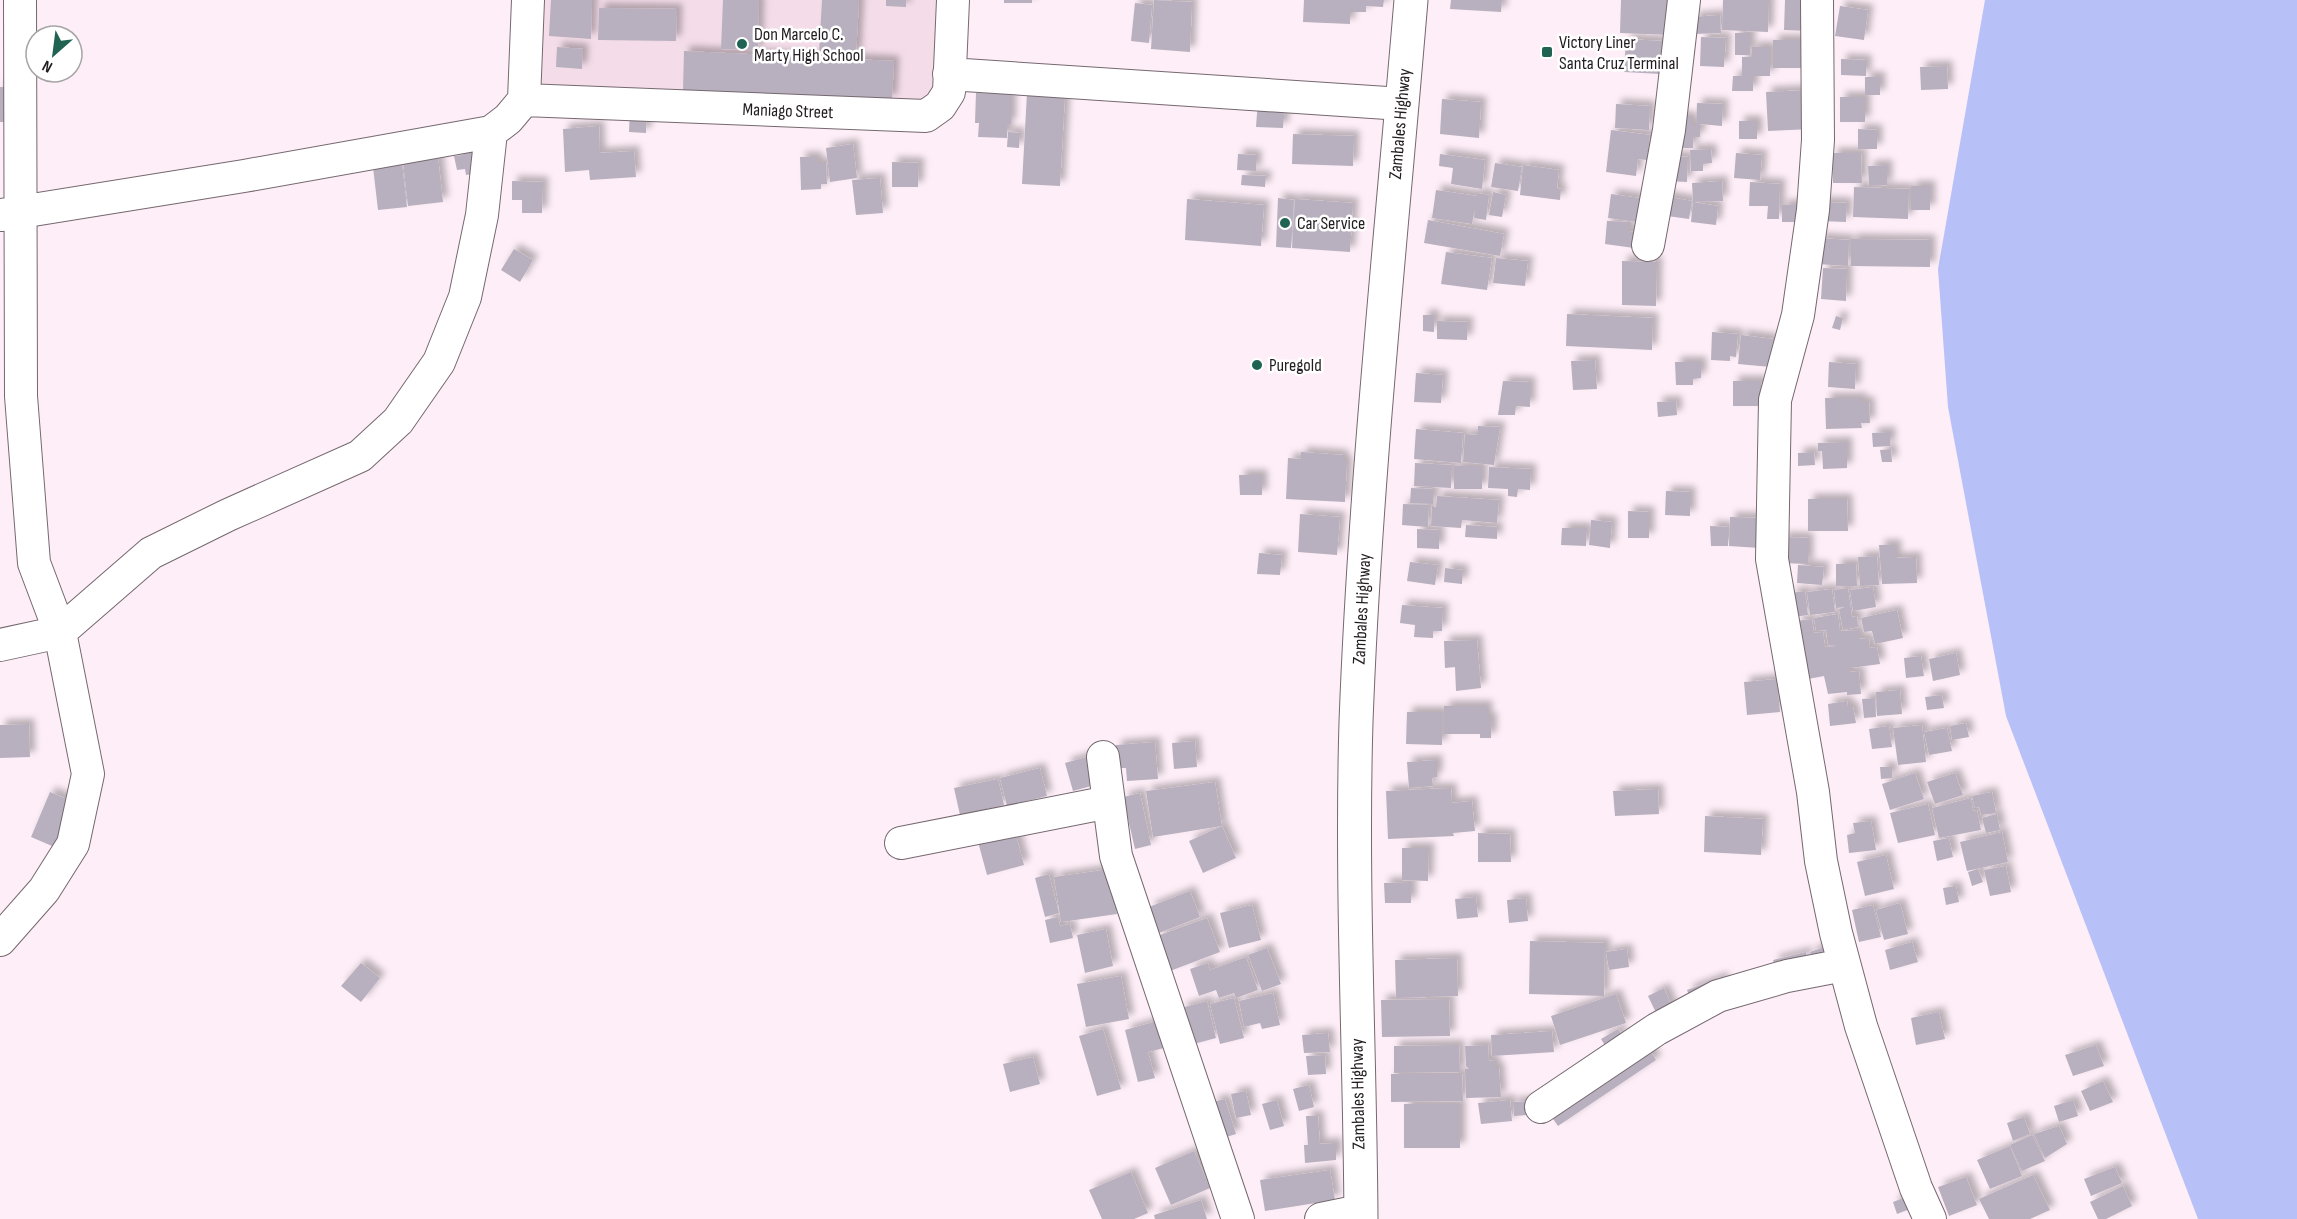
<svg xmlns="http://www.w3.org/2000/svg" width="2297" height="1219" viewBox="0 0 2297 1219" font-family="'Sofia Sans Condensed',sans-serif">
<defs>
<filter id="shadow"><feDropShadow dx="5.5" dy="-5.5" stdDeviation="3" flood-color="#0004"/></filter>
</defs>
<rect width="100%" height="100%" fill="#feeef7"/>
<!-- built -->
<path fill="#f4dde9" d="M541,0H947L942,96L927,111L538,87Z"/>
<!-- water -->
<path fill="#b7c1f7" d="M1985,0H2297V1219H2198L2006,716L1948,407L1938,269Z"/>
<!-- building -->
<path fill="#b8b0be" filter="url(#shadow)" d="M551,0H592L591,39L549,36Z
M723,0H759L758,50L721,49Z
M822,0H859L856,56L819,53Z
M886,0H906V7L886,6Z
M1004,0H1032V3H1004Z
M1154,0L1192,2L1190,52L1151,49Z
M1304,0H1384L1383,7L1366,6V12H1350V24L1303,22Z
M1451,0H1502L1501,12L1450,9Z
M1621,0H1673L1672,35L1620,33Z
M1723,0H1769L1768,32L1722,30Z
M1785,0H1809V31L1784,30Z
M1135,3L1152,5L1149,43L1131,41Z
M1840,6L1868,10L1864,40L1835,36Z
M599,8L677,9L676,41L598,40Z
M1720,15L1721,33L1694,34L1693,17Z
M1735,33H1750V55H1735Z
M1701,37L1726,38L1724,67L1700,66Z
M1626,39L1662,41L1661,74L1624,72Z
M1773,40H1802V68H1773Z
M557,47L583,49L582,69L556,67Z
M1752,47H1770V76H1753V91H1732L1733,76H1742V57H1752Z
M684,51L894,61L892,100L683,91Z
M1841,59L1866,60V76L1841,75Z
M1947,66L1948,89L1921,90L1920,67Z
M1865,77H1880V95H1865Z
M0,87H8L10,122H0Z
M1809,90L1811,129L1768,131L1766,92Z
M976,93L1011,94V124H1007V138L978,137L979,123H975Z
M1027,93L1065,95L1060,186L1022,184Z
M1840,97H1865V122H1840Z
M1442,99L1481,102L1479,138L1440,134Z
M1258,100L1285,102L1283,128L1256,127Z
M1697,103L1723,104L1722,126L1700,124V137H1693V148H1673L1672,117H1692V125H1696Z
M1616,104L1650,106L1649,130L1615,128Z
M630,110L647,111L646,133L629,132Z
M1739,121H1757V139H1739Z
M599,126L600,153L634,151L636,177L590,180L589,170L565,172L563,129Z
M1858,129L1877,130V149H1858Z
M1611,130L1650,135L1647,160L1638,159L1636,176L1606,172Z
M1008,132L1020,133L1019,148L1007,147Z
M1293,134L1354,136L1353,166L1292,164Z
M853,144L857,178L830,182L826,148Z
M477,149L480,173L466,175L465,169L457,170L454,156L463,155V151Z
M1711,149L1712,163L1703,164V171H1691L1690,150Z
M1736,153L1762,155L1760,180L1734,178Z
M1832,153H1861L1862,183H1833Z
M1238,154L1256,155V171L1237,170Z
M1440,154L1485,160L1482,189L1451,184L1453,168L1439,166Z
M1668,156L1688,157L1687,182L1667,181Z
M438,157L443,202L408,206L403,161Z
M800,157H817V163H826L827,184H821V189L801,190Z
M892,162L919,163L918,187H892Z
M1495,163L1522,167L1518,191L1491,187Z
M402,164L407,207L378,210L373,167Z
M1523,165L1559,170L1557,188L1561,189L1560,200L1520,195Z
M1887,165V185L1869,186L1868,166Z
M1242,175L1266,176L1265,187L1241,185Z
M880,178L883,213L856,215L852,180Z
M512,181L543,182L542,213H522V200H512Z
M1722,181L1723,201L1693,202L1692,183Z
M1750,182L1780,184L1779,219H1767L1768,206H1749Z
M1911,186H1930V210H1911Z
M1854,187L1909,189L1908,219L1853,217Z
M1436,190L1477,196V193L1489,195L1486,220L1474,218L1475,208L1472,224L1432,218Z
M1493,192L1506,195L1502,217L1489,215Z
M1611,194L1639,198L1637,222L1608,218Z
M1663,196L1692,201L1689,219L1660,215Z
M1278,198L1294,200L1291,248L1276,247Z
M1187,199L1264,205L1261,246L1185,240Z
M1295,199L1353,203L1350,252L1292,248Z
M1693,202L1718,206L1716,225L1691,222Z
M1821,202L1847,203L1846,222L1820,221Z
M1782,205H1800V222H1782Z
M1428,220L1504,234L1500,256L1424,243Z
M1607,221L1629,222V231L1635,232L1634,248L1605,244Z
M1818,238L1849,240L1848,266L1817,264Z
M1851,239L1930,240V267L1851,266Z
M514,249L533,260L520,282L501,270Z
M1446,252L1492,258L1487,290L1441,284Z
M1496,258L1528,261L1525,286L1493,283Z
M1622,261L1657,262L1656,306L1622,305Z
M1823,268L1847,269L1846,301L1821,299Z
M1567,314L1653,318L1652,350L1566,346Z
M1423,315H1434V332L1423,331Z
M1836,316L1843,318L1840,330L1832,328Z
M1437,321L1468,322L1467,340L1437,339Z
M1712,332L1738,334L1736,357L1730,356V361L1711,360Z
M1741,335L1773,339L1771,367L1738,364Z
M1595,360L1597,389L1573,390L1571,361Z
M1675,362H1701V378L1693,379V385H1676Z
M1829,362L1856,364L1855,389L1828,387Z
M1416,373L1443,375L1441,403L1414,402Z
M1503,381L1530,382V407L1516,406L1515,415H1498Z
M1733,381H1761L1762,406H1733Z
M1825,398H1861V402H1869L1870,423H1861L1862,428L1826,429Z
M1676,401L1677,415L1658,417L1657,402Z
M1478,426L1500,427L1494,465L1463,462L1465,434L1477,435Z
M1416,429L1463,433L1461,463L1414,459Z
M1890,432V446L1873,447L1872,433Z
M1847,442V468L1823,469L1822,451H1818V443Z
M1891,449L1892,462H1882L1880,450Z
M1301,452L1343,455V461H1347L1345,502L1286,499L1288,458L1301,459Z
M1814,452L1815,465L1798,466V453Z
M1415,463L1452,465L1451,488L1414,486Z
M1454,466H1482V489H1454Z
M1489,467L1531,469L1530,490L1518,489L1517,497L1508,496V489L1488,488Z
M1239,475H1262V495H1240Z
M1411,488L1433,489V504L1410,503Z
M1666,491L1690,492V516L1665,515Z
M1437,496L1499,500L1497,523L1462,520L1461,528L1431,526L1432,506L1436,507Z
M1808,499H1847L1848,531H1808Z
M1403,504L1429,505L1428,527L1402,525Z
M1628,511L1649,512V538H1628Z
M1300,514L1340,517L1337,555L1298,552Z
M1730,517L1762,518L1760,548L1729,546Z
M1591,520L1612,522L1610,548L1589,545Z
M1466,525L1497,527V539L1465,537Z
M1710,526L1728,527V546H1711Z
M1562,528H1587L1586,546L1561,545Z
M1417,529L1439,530V549L1417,548Z
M1782,537L1808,538V564L1781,563Z
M1879,545H1896V558L1916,557L1917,583L1882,584Z
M1259,553L1282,555L1280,575L1257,574Z
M1877,556L1879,585L1860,586L1858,557Z
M1410,562L1438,565L1435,585L1407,581Z
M1836,564H1856L1857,586H1836Z
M1798,565L1824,567L1822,585L1797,583Z
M1445,568L1463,570L1462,584L1444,582Z
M1873,587L1876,607L1853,611L1850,590Z
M1848,588L1852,617L1857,616L1858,627L1843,630L1839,609L1845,607L1836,608L1834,590Z
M1832,589L1835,612L1810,615L1807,592Z
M1805,591L1808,615L1794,617L1791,593Z
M1402,605L1443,608L1442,631H1433V638L1414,637L1415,625L1400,623Z
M1897,610L1903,638L1875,644L1872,631L1864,632L1861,618Z
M1838,614L1840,631L1859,630V639L1869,638L1870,648L1877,647L1880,664L1850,668V672L1859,671L1861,694L1847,695V692L1828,694L1824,676L1808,679L1796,621L1812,619L1814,633L1823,632L1825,647L1837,646L1828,645L1826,630L1816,631L1814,618Z
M1477,640L1481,688L1456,691L1455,667L1445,668L1444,641Z
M1956,653L1960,675L1933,681L1929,659Z
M1921,656L1924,676L1906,678L1904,658Z
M1777,679L1780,712L1747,715L1744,682Z
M1900,690L1902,714L1877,716L1876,692Z
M1942,695L1944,708L1927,710L1925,697Z
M1875,698L1876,717L1864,718L1862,699Z
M1847,701L1848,707H1853L1856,723L1830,726L1828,704Z
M1444,706H1487V718H1492L1491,738H1480V734H1444Z
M1407,712H1442V745L1406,744Z
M1966,723L1969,737L1952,740L1950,726Z
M29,724L30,757L0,758V725Z
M1922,725L1926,762L1898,765L1893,728Z
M1889,726L1892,747L1872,749L1869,729Z
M1947,728L1952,751L1929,755L1924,732Z
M1195,741L1197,767L1174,769L1172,743Z
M1155,742L1158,779L1127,781L1126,768H1117L1116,745Z
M1094,755L1102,783L1073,791L1065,763Z
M1437,760V777L1432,778L1433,786L1409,788L1407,762Z
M1880,767H1892V778L1881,779Z
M1040,768L1047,796L1007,806L1000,778Z
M1915,773L1924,799L1890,810L1882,784Z
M1955,773L1963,795L1935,804L1927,782Z
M998,779L1004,805L960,815L954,788Z
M1215,782L1222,826L1236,858L1203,873L1189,841L1222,826L1153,837L1146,791Z
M1451,788L1452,803L1472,801L1475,831L1453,833L1454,836L1388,839L1386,791Z
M1658,789L1659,814L1615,816L1613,791Z
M50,792L78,804L59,849L31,837Z
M1992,792L1996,813L1981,815L1979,807L1975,808L1972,796Z
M1140,793L1151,845L1135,849L1123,797Z
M1971,798L1973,811L1977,810L1981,830L1939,838L1932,808Z
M1928,804L1935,835L1898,843L1890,813Z
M1997,814L2000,830L1986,833L1982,818Z
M1705,816L1763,819L1761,855L1704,852Z
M1871,821L1876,850L1849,853L1847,835L1855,833L1853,823Z
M1014,828L1024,865L987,875L977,838Z
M2002,832L2008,862L1967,871L1960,842Z
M1478,833L1510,834L1511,862H1478Z
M1949,838L1953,857L1937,861L1933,841Z
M1402,848H1429L1428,881L1402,880Z
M1886,855L1894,889L1865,896L1857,862Z
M2006,866L2011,892L1990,896L1984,870Z
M1110,869L1117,914L1061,922L1054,877Z
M1978,869L1983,882L1972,886L1968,872Z
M1049,874L1059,913L1045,917L1035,878Z
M1411,882V903H1385L1384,883Z
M1956,886L1959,902L1946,905L1943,888Z
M1190,891L1200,917L1159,933L1149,907Z
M1476,897L1478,917L1457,919L1455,899Z
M1526,898L1528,921L1509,923L1507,900Z
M1900,903L1908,934L1884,940L1876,910Z
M1252,905L1261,940L1229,948L1220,913Z
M1873,905L1881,937L1859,942L1852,910Z
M1058,917L1060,926L1070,924L1073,938L1050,943L1045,920Z
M1207,918L1220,952L1170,971L1157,936Z
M1106,929L1113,966L1085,973L1077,935Z
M1530,941L1605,943L1604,996L1529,994Z
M1912,942L1918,962L1890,970L1885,950Z
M1825,947L1828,955L1813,960L1810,952Z
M1267,948L1281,984L1262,991L1248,955Z
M1627,949L1629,967L1609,970L1606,952Z
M1806,952L1807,959L1775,967L1773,960Z
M1246,957L1258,990L1236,998L1234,993L1219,998L1216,990L1199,996L1190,969L1208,963L1210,970Z
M1457,958L1458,996L1396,998L1395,960Z
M361,963L380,978L361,1002L341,986Z
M1121,976L1129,1019L1086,1027L1077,984Z
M1722,977L1725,985L1690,998L1687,990Z
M1664,988L1675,1014L1660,1021L1648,996Z
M1273,993L1280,1025L1262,1029L1260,1023L1244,1027L1239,1001Z
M1616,994L1626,1023L1560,1045L1551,1016Z
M1234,998L1244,1038L1220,1044L1210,1004Z
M1449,999L1450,1036L1382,1037L1381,1000Z
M1207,1001L1216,1038L1190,1045L1181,1008Z
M1939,1012L1945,1039L1916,1045L1911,1018Z
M1161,1020L1168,1047L1148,1052L1155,1078L1138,1082L1125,1030Z
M1103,1029L1121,1089L1097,1096L1079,1036Z
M1618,1029L1623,1036L1606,1047L1601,1039Z
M1552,1031L1554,1052L1492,1056L1491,1035Z
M1328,1033L1330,1052L1304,1053L1302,1035Z
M1645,1043L1656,1060L1558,1126L1546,1109Z
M1459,1045L1460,1072L1394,1073V1046Z
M1488,1045L1489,1061L1495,1060V1068H1499L1501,1097L1466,1098L1465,1069H1469L1466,1066L1465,1046Z
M2096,1045L2104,1066L2073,1076L2065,1055Z
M1325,1055L1326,1074L1308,1075L1306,1056Z
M1033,1057L1040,1084L1010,1092L1003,1064Z
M1391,1074H1462L1463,1101L1391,1102Z
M2103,1081L2113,1102L2090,1111L2081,1091Z
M1309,1085L1314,1107L1299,1111L1293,1089Z
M1246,1091L1251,1115L1236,1118L1231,1094Z
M1225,1099L1236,1134L1223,1138L1212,1102Z
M1277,1100L1284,1126L1270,1130L1262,1104Z
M1510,1100L1512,1121L1481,1124L1478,1103Z
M2073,1100L2078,1116L2059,1122L2054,1106Z
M1540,1101L1541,1114L1514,1116L1513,1102Z
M1404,1104H1460V1148H1404Z
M1306,1116H1318L1320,1144L1336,1143V1160L1305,1163L1304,1145H1308Z
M2024,1117L2030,1134L2013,1141L2007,1123Z
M2059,1126L2067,1144L2045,1158L2034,1134Z
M2032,1135L2045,1161L2022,1171L2010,1145Z
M2010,1146L2022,1176L1990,1189L1977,1160Z
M1194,1151L1210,1188L1171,1205L1155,1168Z
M2115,1167L2122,1183L2091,1196L2084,1179Z
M1330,1170L1335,1200L1265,1211L1260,1180Z
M1131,1172L1148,1213L1134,1219H1102L1089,1190Z
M2033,1175L2050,1210L2030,1219H1989L1979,1199Z
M1966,1177L1977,1205L1949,1216L1938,1187Z
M2123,1186L2132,1206L2106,1219H2098L2090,1202Z
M1911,1195L1915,1207L1897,1214L1893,1202Z
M1201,1200L1207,1219H1155L1154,1215Z"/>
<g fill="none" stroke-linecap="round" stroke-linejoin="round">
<defs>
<path id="minor" d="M1817,0L1818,140L1813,210L1798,315L1775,400L1772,559L1813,792L1821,861L1836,933L1861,1026L1916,1188L1930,1219
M949,74L1402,104
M524,100L926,116L940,106L949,92L953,0
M524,100L528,0
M2,215L244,176L491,132L508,119L524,100
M1648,245L1669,130L1684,0
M0,645L60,632L151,553L228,515L360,456L398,421L439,362L465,297L482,215L491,132
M1103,757L1116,856L1238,1219
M901,843L1109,802
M0,940L44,890L73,844L88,774L60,632L34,563L21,396L20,0
M1541,1107L1657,1029L1718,996L1787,976L1844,965
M1321,1219L1360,1211"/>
<path id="major" d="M1361,1219C1360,1053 1351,888 1356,722C1365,481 1391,240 1411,0"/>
</defs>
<!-- minor casing -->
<use href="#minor" stroke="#75686f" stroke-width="34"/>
<!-- major casing -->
<use href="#major" stroke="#75686f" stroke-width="35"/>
<!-- minor -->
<use href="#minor" stroke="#fff" stroke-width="32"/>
<!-- major -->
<use href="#major" stroke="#fff" stroke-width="33"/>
</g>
<!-- markers -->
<g fill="#206353" stroke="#fff" stroke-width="2">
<circle cx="742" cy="44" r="6"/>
<rect x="1541" y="46" width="12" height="12" rx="3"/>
<circle cx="1285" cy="223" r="6"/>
<circle cx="1257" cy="365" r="6"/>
</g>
<g text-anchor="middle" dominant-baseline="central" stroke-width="5" stroke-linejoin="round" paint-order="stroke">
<!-- poi labels -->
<g font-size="18" fill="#211c1f" stroke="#fff" text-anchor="start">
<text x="754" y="34">Don Marcelo C.<tspan x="754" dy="21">Marty High School</tspan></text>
<text x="1559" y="42">Victory Liner<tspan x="1559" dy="21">Santa Cruz Terminal</tspan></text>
<text x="1297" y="223">Car Service</text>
<text x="1269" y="365">Puregold</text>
</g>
<!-- street labels -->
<g font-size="18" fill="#211c1f" stroke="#fff">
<text transform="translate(788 111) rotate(2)">Maniago Street</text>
<text transform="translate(1400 124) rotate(-85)">Zambales Highway</text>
<text transform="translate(1362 609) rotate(-87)">Zambales Highway</text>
<text transform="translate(1358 1094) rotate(-91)">Zambales Highway</text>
</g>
</g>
<!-- north arrow -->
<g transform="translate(54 54) rotate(208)"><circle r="28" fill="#ffffff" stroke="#a6a4a5" stroke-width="1.5"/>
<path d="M0-4.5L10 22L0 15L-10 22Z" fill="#206353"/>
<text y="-9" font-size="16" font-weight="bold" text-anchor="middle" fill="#211c1f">N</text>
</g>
</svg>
